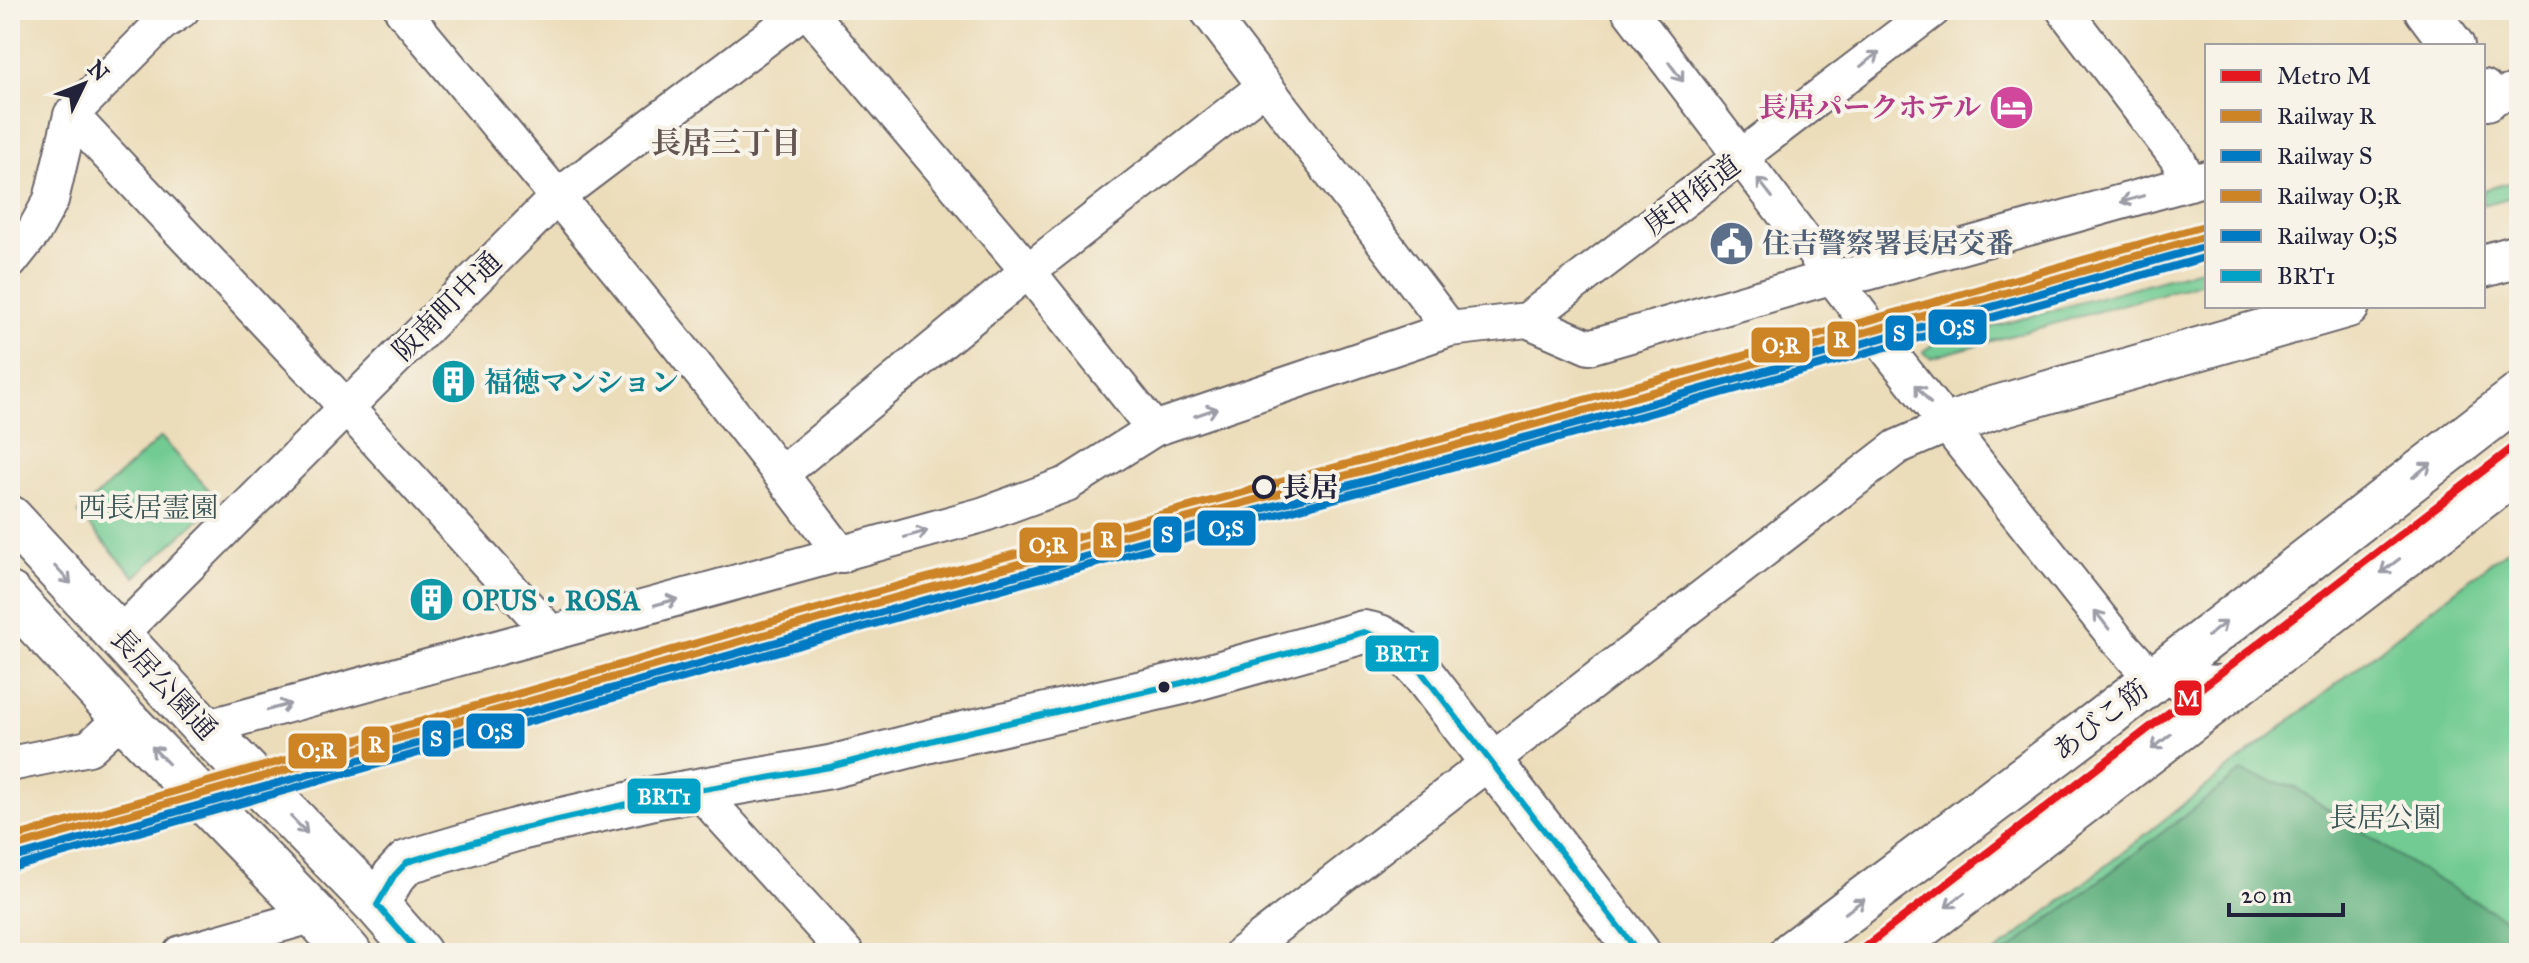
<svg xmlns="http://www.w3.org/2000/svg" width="2529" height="963" viewBox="0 0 2529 963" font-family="'IM FELL Great Primer','Noto Serif JP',serif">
<rect width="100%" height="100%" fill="#f7f3e8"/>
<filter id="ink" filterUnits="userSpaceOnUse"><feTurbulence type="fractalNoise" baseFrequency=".0125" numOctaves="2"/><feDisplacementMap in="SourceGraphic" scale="16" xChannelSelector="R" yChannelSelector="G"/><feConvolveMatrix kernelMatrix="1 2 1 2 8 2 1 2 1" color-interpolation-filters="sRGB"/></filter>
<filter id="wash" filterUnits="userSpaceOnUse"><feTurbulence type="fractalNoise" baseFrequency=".006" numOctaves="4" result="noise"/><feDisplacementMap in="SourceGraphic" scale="32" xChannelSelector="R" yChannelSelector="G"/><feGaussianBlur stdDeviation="1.8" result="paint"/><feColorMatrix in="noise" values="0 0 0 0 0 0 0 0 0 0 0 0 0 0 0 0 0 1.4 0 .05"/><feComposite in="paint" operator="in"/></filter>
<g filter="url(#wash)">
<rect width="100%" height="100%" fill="#ecddba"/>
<!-- green -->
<path fill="#71cb92" stroke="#4a7666" stroke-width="2" d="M2519,180V195L2483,205V190Z
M2207,267V281L1931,358L1923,352L1935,343Z
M161,437L219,501L135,577L78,513Z
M2519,540V953H1995Z"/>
<!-- forest -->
<path fill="#5caf7c" stroke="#3f685c" stroke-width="2" d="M2241,772L2296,788L2414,866L2512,923L2508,953H2005Z"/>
</g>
<g filter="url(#ink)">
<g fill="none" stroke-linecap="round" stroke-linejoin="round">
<defs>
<path id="minor" d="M402,10C551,189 702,368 842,555
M807,10L1028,271L1154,429
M1207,10L1450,329
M1629,10L1891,354L2118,641L2153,679L2235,684
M2064,10L2177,158L2190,183
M2483,100L2519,90
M71,115L346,407L551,633
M10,262L33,233L51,200L71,115L161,24L182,10
M1527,320L1933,10
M781,474L1028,271L1265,86
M119,635L557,197L804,10
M204,728L982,515L1067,484L1154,429L1450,329L1527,320L1589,347L1834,276L1867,273L2207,178
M10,764L89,748L123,717
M697,789L846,953
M181,953L315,915
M1242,953L1897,447L1948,425"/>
<path id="tertiary" d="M2426,10L2453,46
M2483,91L2487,99
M2483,266L2519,256
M1948,425L1993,408L2348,306
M377,905L394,876L407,862L519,829L658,797L830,767L938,739L1182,683L1364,632C1389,635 1403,651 1419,669L1639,953"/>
<path id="primary" d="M1792,953L2104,718L2519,396
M1886,953L2519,468"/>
<path id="trunk" d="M10,518L204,728L377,905L419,953
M10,595L123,717L315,915L349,953"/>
</defs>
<!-- minor casing -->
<use href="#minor" stroke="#696367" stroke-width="38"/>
<!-- tertiary casing -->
<use href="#tertiary" stroke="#696367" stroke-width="46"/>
<!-- primary casing -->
<use href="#primary" stroke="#696367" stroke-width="48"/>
<!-- trunk casing -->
<use href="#trunk" stroke="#696367" stroke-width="48"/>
<!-- minor -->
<use href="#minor" stroke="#fff" stroke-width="34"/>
<!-- tertiary -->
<use href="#tertiary" stroke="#fff" stroke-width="42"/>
<!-- primary -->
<use href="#primary" stroke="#fff" stroke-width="44"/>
<!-- trunk -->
<use href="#trunk" stroke="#fff" stroke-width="44"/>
<defs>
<path id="bus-1" d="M419,953L377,905L394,876L407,862L519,829L658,797L830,767L938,739L1182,683L1364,632L1388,640L1419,669L1639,953"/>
</defs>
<!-- bus-1 casing -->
<use href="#bus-1" stroke="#f7f3e8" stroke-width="12"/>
<!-- bus-1 -->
<use href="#bus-1" stroke="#02a2c7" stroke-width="6"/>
<defs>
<path id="rail-1" d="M10,848L915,592L1635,397L2207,236"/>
<path id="rail-2" d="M13,858L918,602L1638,407L2207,246"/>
<path id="rail-3" d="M10,838L912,582L1632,387L2204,226"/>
<path id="rail-4" d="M15,867L920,611L1640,416L2207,257"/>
</defs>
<!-- rail-1 casing -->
<use href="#rail-1" stroke="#f7f3e8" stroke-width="14"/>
<!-- rail-2 casing -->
<use href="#rail-2" stroke="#f7f3e8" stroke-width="14"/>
<!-- rail-3 casing -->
<use href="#rail-3" stroke="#f7f3e8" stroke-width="14"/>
<!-- rail-4 casing -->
<use href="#rail-4" stroke="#f7f3e8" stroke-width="14"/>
<!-- rail-1 -->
<use href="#rail-1" stroke="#cc8425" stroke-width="8"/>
<!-- rail-2 -->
<use href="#rail-2" stroke="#007ac2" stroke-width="8"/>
<!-- rail-3 -->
<use href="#rail-3" stroke="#cc8425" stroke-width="8"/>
<!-- rail-4 -->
<use href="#rail-4" stroke="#007ac2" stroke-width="8"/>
<defs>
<path id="metro-1" d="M1857,953L2519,443"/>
</defs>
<!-- metro-1 casing -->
<use href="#metro-1" stroke="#f7f3e8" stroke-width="14"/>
<!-- metro-1 -->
<use href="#metro-1" stroke="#e5171f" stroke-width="8"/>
</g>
<!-- one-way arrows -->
<defs><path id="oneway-shaft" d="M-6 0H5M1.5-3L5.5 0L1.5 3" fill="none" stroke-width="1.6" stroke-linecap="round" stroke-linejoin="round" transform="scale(2)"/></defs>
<g stroke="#9c9ca7">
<use href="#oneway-shaft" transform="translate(1870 59) rotate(-38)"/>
<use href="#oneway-shaft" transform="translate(1676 72) rotate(53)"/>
<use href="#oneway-shaft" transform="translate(1765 188) rotate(-128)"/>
<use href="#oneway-shaft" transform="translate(2132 199) rotate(164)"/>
<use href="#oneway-shaft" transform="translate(1923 394) rotate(-129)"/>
<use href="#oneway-shaft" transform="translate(1206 412) rotate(-19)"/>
<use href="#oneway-shaft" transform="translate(2422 470) rotate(-38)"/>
<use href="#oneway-shaft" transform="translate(916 534) rotate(-16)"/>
<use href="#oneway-shaft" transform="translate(2390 566) rotate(143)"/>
<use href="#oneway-shaft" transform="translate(63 575) rotate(47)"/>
<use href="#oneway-shaft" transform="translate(666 602) rotate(-15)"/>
<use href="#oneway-shaft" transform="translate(2102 620) rotate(-128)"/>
<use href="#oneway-shaft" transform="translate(2217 629) rotate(-38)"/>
<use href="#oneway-shaft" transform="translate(279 707) rotate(-15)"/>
<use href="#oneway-shaft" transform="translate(2161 742) rotate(142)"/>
<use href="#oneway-shaft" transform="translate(160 755) rotate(-134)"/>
<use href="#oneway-shaft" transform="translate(299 825) rotate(46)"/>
<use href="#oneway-shaft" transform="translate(1955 900) rotate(143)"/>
<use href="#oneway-shaft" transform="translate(1855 906) rotate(-37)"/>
</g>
</g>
<!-- icons -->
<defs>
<symbol id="hotel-disc" viewBox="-11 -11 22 22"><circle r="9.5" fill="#d1479c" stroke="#f7f3e8"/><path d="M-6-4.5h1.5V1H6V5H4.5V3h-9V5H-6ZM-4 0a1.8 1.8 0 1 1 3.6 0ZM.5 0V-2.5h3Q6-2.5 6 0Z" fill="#fff"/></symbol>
<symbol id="civic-disc" viewBox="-11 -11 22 22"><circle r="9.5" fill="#5c6f8a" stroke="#f7f3e8"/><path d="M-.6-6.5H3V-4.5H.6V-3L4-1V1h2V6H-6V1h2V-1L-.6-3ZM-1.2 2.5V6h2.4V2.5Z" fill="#fff"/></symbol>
<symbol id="building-disc" viewBox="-11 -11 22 22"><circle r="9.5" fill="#0f9aa8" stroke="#f7f3e8"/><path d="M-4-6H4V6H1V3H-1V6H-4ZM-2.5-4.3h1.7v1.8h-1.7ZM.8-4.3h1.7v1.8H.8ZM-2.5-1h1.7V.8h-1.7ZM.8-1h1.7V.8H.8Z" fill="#fff"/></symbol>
</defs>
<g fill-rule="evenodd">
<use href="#hotel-disc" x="1986" y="82" width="51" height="51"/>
<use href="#civic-disc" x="1706" y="218" width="51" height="51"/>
<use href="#building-disc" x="428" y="356" width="51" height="51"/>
<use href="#building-disc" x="406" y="574" width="51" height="51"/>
</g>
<!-- markers -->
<circle fill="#f7f3e8" stroke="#22223b" stroke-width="4" cx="1264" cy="487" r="10"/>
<circle fill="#22223b" stroke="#f7f3e8" stroke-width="3" cx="1164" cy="687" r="7"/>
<g text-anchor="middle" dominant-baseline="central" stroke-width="8" stroke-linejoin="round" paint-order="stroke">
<!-- hotel labels -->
<g font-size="28" font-weight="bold" fill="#b23c85" stroke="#f7f3e8" text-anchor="end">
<text x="1981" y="107">長居パークホテル</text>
</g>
<!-- street labels -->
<g font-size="28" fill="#22223b" stroke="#f7f3e8">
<text transform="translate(1692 195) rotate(-37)">庚申街道</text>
<text transform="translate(447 306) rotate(-45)">阪南町中通</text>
<text transform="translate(164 684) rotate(47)">長居公園通</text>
<text transform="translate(2100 720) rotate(-38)">あびこ筋</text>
</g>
<!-- service labels -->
<g font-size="28" font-weight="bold" fill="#4e5e75" stroke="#f7f3e8" text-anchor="start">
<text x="1762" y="243">住吉警察署長居交番</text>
</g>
<!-- culture labels -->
<g font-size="28" font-weight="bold" fill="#0d838f" stroke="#f7f3e8" text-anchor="start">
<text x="484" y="382">福徳マンション</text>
<text x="462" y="600">OPUS・ROSA</text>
</g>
<!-- stop labels -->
<g font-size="28" font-weight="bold" fill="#22223b" stroke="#f7f3e8" text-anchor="start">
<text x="1282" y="487">長居</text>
</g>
<!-- park labels -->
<g font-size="28" fill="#3a5555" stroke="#f7f3e8">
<text x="148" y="507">西長居霊園</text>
<text x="2385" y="817">長居公園</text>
</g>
<!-- neighbourhood labels -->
<g font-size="30" font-weight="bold" fill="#635552" stroke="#f7f3e8">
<text x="726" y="143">長居三丁目</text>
</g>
</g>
<g stroke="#f7f3e8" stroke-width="3">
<rect x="1927" y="308" width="61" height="38" rx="8" fill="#007ac2"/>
<rect x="1884" y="314" width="31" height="38" rx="8" fill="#007ac2"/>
<rect x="1826" y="320" width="31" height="38" rx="8" fill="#cc8425"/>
<rect x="1750" y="326" width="61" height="38" rx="8" fill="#cc8425"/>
<rect x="1196" y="509" width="61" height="38" rx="8" fill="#007ac2"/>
<rect x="1152" y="515" width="31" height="39" rx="8" fill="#007ac2"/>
<rect x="1092" y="521" width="31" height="38" rx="8" fill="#cc8425"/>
<rect x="1018" y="526" width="61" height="38" rx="8" fill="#cc8425"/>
<rect x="1364" y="634" width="76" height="39" rx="8" fill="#02a2c7"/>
<rect x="2173" y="679" width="30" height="38" rx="8" fill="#e5171f"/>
<rect x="465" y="712" width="61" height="38" rx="8" fill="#007ac2"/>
<rect x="421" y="719" width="31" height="39" rx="8" fill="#007ac2"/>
<rect x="360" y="725" width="31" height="39" rx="8" fill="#cc8425"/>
<rect x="287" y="732" width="61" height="38" rx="8" fill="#cc8425"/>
<rect x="626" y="777" width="76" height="38" rx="8" fill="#02a2c7"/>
</g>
<g font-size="22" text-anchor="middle" font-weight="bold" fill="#fff">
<text x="1957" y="335">O;S</text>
<text x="1899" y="341">S</text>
<text x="1841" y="347">R</text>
<text x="1781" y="353">O;R</text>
<text x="1226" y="536">O;S</text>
<text x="1167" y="542">S</text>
<text x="1108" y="547">R</text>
<text x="1048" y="553">O;R</text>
<text x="1402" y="661">BRT1</text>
<text x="2188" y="706">M</text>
<text x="495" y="739">O;S</text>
<text x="436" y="746">S</text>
<text x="376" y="752">R</text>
<text x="317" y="758">O;R</text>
<text x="664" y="804">BRT1</text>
</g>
<!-- margin -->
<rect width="2529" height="963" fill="none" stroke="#f7f3e8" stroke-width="40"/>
<!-- legend -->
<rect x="2205" y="44" width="280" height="264" fill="#f7f3e8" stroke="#a29fa3" stroke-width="2"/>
<rect x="2221" y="70" width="40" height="12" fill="#e5171f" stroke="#a29fa3" stroke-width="2"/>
<text x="2277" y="84" font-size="24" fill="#22223b">Metro M</text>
<rect x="2221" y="110" width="40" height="12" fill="#cc8425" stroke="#a29fa3" stroke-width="2"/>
<text x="2277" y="124" font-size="24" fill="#22223b">Railway R</text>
<rect x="2221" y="150" width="40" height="12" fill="#007ac2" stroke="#a29fa3" stroke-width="2"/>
<text x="2277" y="164" font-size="24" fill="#22223b">Railway S</text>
<rect x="2221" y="190" width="40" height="12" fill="#cc8425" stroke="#a29fa3" stroke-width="2"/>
<text x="2277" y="204" font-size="24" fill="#22223b">Railway O;R</text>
<rect x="2221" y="230" width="40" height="12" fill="#007ac2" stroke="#a29fa3" stroke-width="2"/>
<text x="2277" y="244" font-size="24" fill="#22223b">Railway O;S</text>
<rect x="2221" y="270" width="40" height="12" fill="#02a2c7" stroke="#a29fa3" stroke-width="2"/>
<text x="2277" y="284" font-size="24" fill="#22223b">BRT1</text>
<!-- north arrow -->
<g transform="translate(84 84) rotate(47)" stroke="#f7f3e8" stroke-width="6" paint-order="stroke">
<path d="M0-6L14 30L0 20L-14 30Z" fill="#22223b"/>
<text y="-12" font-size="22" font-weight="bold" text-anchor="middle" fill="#22223b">N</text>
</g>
<!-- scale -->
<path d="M2229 903v12h114v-12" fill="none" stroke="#22223b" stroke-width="4"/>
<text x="2241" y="903" font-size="24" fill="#22223b" stroke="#f7f3e8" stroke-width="6" paint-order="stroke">20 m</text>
</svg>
